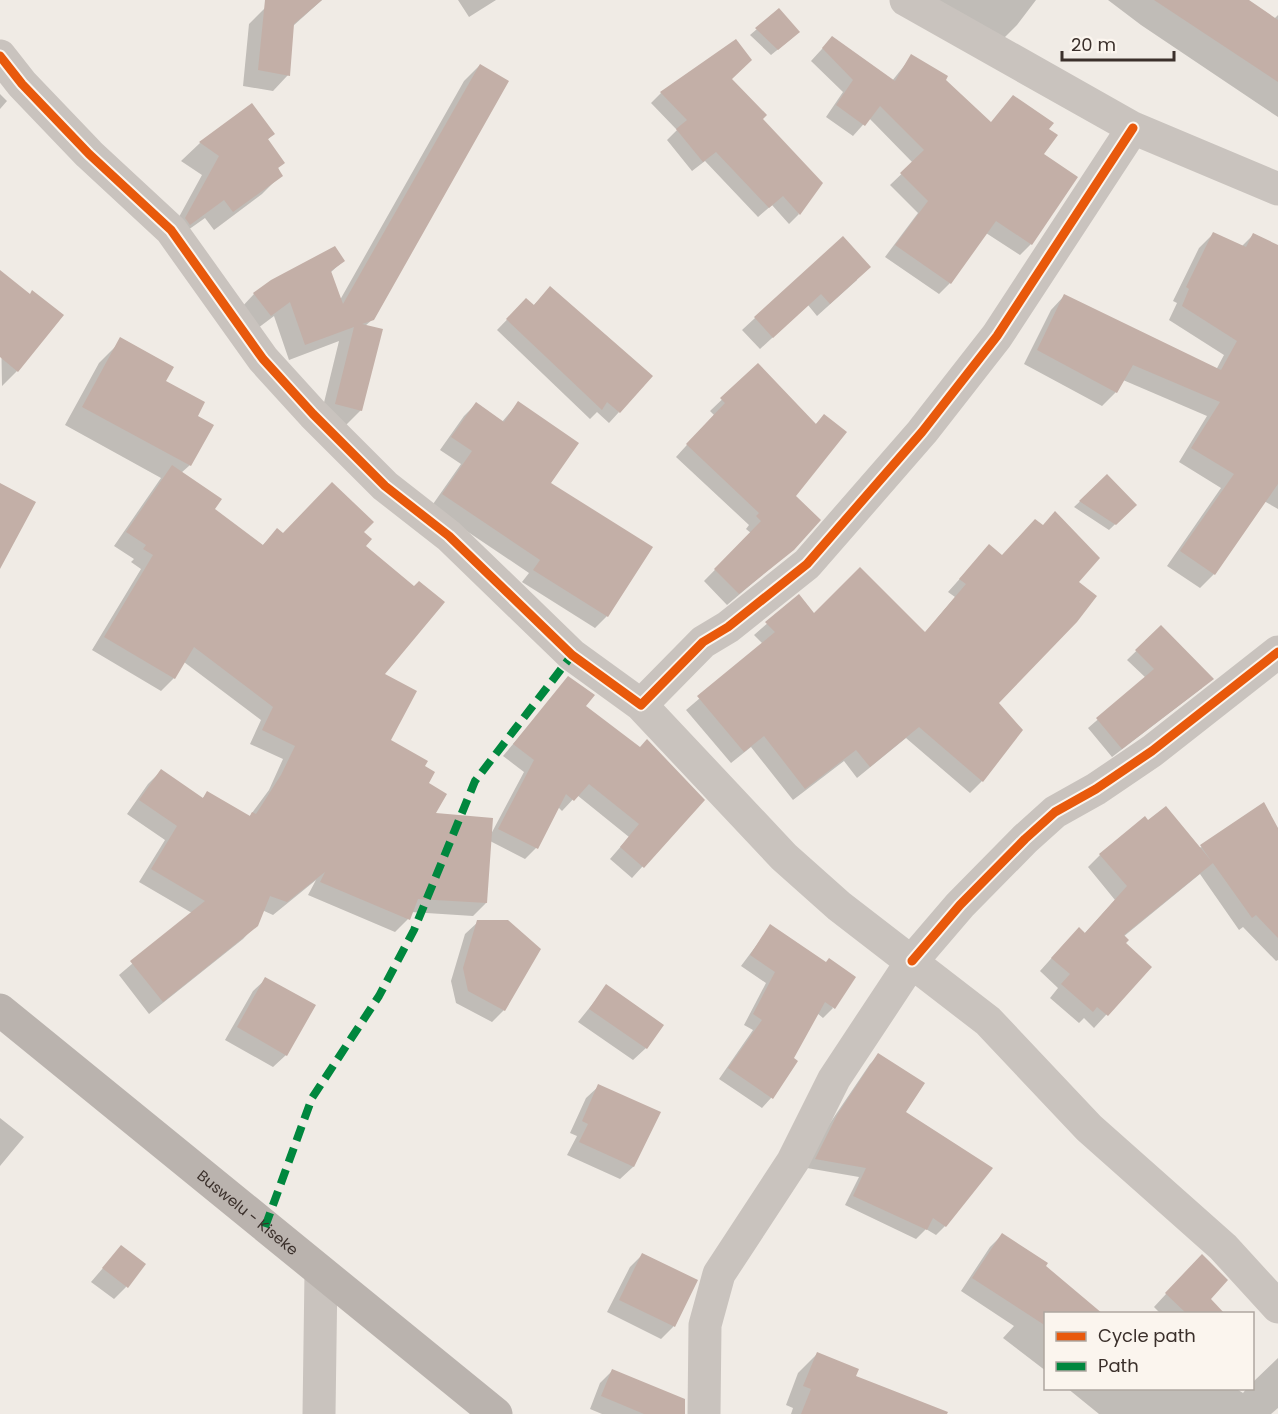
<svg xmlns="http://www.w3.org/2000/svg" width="1278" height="1414" viewBox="0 0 1278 1414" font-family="Poppins,sans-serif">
<rect width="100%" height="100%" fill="#f0ebe5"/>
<!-- shadow -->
<path fill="#0003" d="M273,0H322L293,26L288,75L273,91L243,86L249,24Z
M458,0H496L469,17Z
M934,0H1036L1017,25L996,46Z
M1108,0H1246L1274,19L1278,15V117L1141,25Z
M779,10L792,38L771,55L750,35Z
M832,38L892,81L912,56L944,80L990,123L1047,129L1031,244L1020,255L986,233L950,283L939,294L885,257L918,213L890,185L913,163L869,118L853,136L826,117L843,92L811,61Z
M736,41L730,79L799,214L789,224L772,205L758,217L705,161L692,171L667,140L677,130L651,103L661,93Z
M480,65L373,319L365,326L361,410L345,426L320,419L339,341L289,360L274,316L254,331L239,310L254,294L343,261L330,273L340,300L464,81Z
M0,94L7,101L0,109Z
M252,105L273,134L267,140L281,175L262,194L214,230L205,218L171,242L168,237L202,175L181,161L200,143Z
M1213,234L1241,247L1254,234L1278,246V509L1264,501L1214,574L1200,588L1167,566L1221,488L1179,462L1207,416L1123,380L1116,392L1102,406L1024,364L1051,310L1064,296L1216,370L1224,355L1169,320L1177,303L1173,301L1199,248Z
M842,238L857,280L817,316L808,305L760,349L742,330Z
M0,272L29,296L17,371L2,386Z
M550,288L619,412L609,423L597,412L590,419L497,330L526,300L533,306Z
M118,344L164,382L196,417L190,465L181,473L213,509L262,546L277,530L283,535L362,532L383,674L388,741L423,767L433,814L490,836L524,772L503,756L569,678L584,706L703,800L632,878L610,859L629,837L577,795L562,811L558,807L536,848L525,859L490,841L486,903L473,916L411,912L408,919L395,932L308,895L316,880L273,915L262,910L256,925L243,939L149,1014L119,975L192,913L139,882L165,840L127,814L148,784L161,771L202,799L207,793L249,817L269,790L283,759L250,744L261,720L184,662L174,678L161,691L92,650L141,569L131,562L134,559L114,546L161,478L65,425L99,363Z
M758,365L815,425L824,416L794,496L793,549L727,605L704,581L751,533L746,529L749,525L676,457L714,415L710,411Z
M518,403L549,484L607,616L595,628L522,582L529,573L431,507L461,464L440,450L464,416L476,404L502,422Z
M1107,476L1135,505L1109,530L1074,507Z
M989,546L1001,557L1077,582L997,703L982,781L970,793L906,738L857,778L844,761L793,800L751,747L731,763L686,710L763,644L754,635L799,596L814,615L925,633L955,597L948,592Z
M1161,627L1202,688L1112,757L1088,728L1146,678L1127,660Z
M1148,822L1198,848L1278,829V960L1276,961L1243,927L1239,930L1200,874L1123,937L1124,944L1150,967L1094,1028L1084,1018L1079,1023L1050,998L1058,988L1040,971L1066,942L1084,934L1115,900L1088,867L1100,855Z
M478,922L504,1010L492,1022L456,1003L451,981L465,934Z
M771,926L833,1008L823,1018L817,1013L771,1098L762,1108L719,1079L753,1030L744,1025L766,983L741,966Z
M266,979L286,1055L273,1067L225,1040L253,991Z
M607,986L646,1048L633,1060L578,1022Z
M879,1055L904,1112L945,1226L936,1235L926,1229L916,1239L845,1205L859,1177L807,1168L828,1126L870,1064Z
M599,1086L659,1112L633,1167L620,1179L567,1155L577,1136L570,1133L586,1098Z
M0,1118L24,1137L0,1166Z
M1002,1235L1101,1314H1046V1371L1003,1338L1014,1326L961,1291L990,1247Z
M121,1247L126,1287L114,1299L91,1282Z
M643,1254L696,1281L673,1327L661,1339L607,1312L630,1267Z
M1190,1268L1209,1299L1223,1314H1161L1154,1307Z
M817,1354L854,1377L906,1414H791L793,1408L786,1405L798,1373Z
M1278,1358V1408L1271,1414H1099L1067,1388H1235L1243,1393L1247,1388H1252V1383Z
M613,1370L663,1414H602L590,1409L600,1383Z"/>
<!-- building -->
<path fill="#c3afa7" d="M265,0H322L294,24L290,76L258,70Z
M1154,0H1249L1278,20V82Z
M779,8L800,32L778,50L755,28Z
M832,36L895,81L911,54L948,76L946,80L991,122L1013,95L1054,123L1049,129L1058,135L1044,154L1078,177L1032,245L996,221L951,284L895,245L928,201L900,173L924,150L880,106L865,126L836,105L853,80L822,48Z
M736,39L752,60L732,79L767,115L763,119L823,183L800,215L783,196L769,208L716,152L703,162L676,129L687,120L660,92Z
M480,64L509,81L374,320L362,324L383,329L362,411L335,404L354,327L305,345L290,302L271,316L253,293L271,280L335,246L345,261L331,271L343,304Z
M252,103L275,134L268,139L285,163L278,168L283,176L233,212L224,200L190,225L185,218L219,156L199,142Z
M1213,232L1246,247L1253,233L1278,245V484L1215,575L1180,551L1234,474L1191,448L1220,402L1133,365L1117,393L1037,350L1064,294L1221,370L1237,341L1182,306L1189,289L1186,287Z
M843,236L871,267L830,304L821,294L773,338L754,317Z
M0,270L30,294L32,290L64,315L18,372L0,357Z
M550,286L653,376L620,413L607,402L602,410L506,319L526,298L534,305Z
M120,337L174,367L166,381L205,402L198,416L214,425L191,466L82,407Z
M758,363L816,424L824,414L847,432L796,496L821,520L794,550L739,594L714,569L761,521L756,516L759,513L686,444L725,403L720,398Z
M518,401L579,443L551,483L653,547L608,617L533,570L540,560L442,494L472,451L451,437L476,402L504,422Z
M172,465L222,499L215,509L263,545L277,528L283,533L332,482L374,522L364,532L372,539L366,546L414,586L419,581L445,602L385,674L417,691L391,740L428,761L425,766L435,772L429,783L447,794L436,813L493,818L487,903L418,899L410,920L320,882L325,872L287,902L270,896L258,926L163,1002L130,961L205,901L151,869L177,826L139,800L161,769L203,798L207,791L250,816L252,812L256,814L281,775L295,746L262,730L273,707L194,647L175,679L104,637L153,555L143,549L146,545L126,532Z
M1107,474L1137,505L1116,525L1079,501Z
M0,483L36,502L0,569Z
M1055,511L1100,558L1079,582L1097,596L1077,622L999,703L1023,730L983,782L919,727L870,767L856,750L805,789L764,736L744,752L697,696L775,632L765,622L799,594L814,613L860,567L925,632L966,584L959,579L989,544L1002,555L1035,519L1043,525Z
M1161,625L1214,679L1122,749L1096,718L1154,669L1135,650Z
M568,676L595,695L586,706L640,747L647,739L705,800L644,868L620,847L639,824L589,784L574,801L566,794L538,849L498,829L534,760L513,744Z
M1264,802L1278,828V938L1256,915L1252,918L1200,845Z
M1166,806L1213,863L1124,935L1129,940L1126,943L1152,967L1108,1016L1097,1007L1093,1012L1061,984L1070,974L1051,958L1079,927L1085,933L1127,886L1099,854L1145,816L1148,820Z
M477,920H508L541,949L505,1011L468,991L463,968Z
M770,924L826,962L829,958L856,977L835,1009L825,1002L794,1058L798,1061L773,1099L728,1068L762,1020L753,1014L775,972L750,955Z
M265,977L316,1005L287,1056L237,1027Z
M606,984L664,1025L647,1049L589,1009Z
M878,1053L925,1083L906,1112L993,1168L946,1227L933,1218L927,1230L853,1196L866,1168L815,1159L837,1115Z
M598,1084L661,1112L634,1167L579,1142L588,1124L582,1121Z
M1002,1233L1048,1263L1046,1266L1103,1314H1049L1046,1311V1326L972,1278Z
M121,1245L146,1264L128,1288L102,1268Z
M642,1253L698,1280L675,1327L619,1300Z
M1202,1254L1228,1280L1211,1299L1225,1314H1187L1165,1293Z
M817,1352L859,1369L856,1376L948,1412L947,1414H801L811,1389L803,1386Z
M612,1369L685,1399V1414H644L601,1396Z"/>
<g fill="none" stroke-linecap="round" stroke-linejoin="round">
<!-- street -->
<path stroke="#c9c3be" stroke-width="33" d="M906,0L1133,128L1278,189
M0,56L22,84L89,154L171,230L263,359L313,414L385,486L449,536L572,655L641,705L784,857L839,906L988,1021L1089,1128L1223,1247L1278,1307
M641,705L703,642L728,627L807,564L922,432L997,336L1133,128
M319,1414L321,1273
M704,1414L705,1325L719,1274L793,1161L834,1079L912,961L960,905L1025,839L1055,812L1096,789L1152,751L1278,652"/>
<!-- secondary -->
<path stroke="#bab3ae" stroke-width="33" id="s1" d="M0,1010L496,1414"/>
<!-- quiet -->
<path stroke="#00873e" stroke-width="8" stroke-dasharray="15 8" stroke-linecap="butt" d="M265,1227L312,1098L379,996L414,930L475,781L572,655"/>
<defs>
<path id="cycleway" d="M0,56L22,84L89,154L171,230L263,359L313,414L385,486L449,536L572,655L641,705L703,642L728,627L807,564L922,432L997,336L1133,128
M912,961L960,905L1025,839L1055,812L1096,789L1152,751L1278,652"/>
</defs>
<!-- cycleway casing -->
<use href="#cycleway" stroke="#fbf5ee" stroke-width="13"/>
<!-- cycleway -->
<use href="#cycleway" stroke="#e8590c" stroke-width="9"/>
</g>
<g text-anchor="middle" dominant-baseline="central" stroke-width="5" stroke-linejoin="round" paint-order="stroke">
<!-- street labels -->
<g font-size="15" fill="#3b302b" stroke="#fbf5ee">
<text stroke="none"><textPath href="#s1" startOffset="320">Buswelu - Kiseke</textPath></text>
</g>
</g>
<!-- legend -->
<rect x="1044" y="1312" width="210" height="78" fill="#fbf5ee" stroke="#aea6a0" stroke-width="1.5"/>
<rect x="1056" y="1332" width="30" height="9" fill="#e8590c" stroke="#aea6a0" stroke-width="1.5"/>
<text x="1098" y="1342" font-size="18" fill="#3b302b">Cycle path</text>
<rect x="1056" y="1362" width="30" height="9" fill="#00873e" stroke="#aea6a0" stroke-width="1.5"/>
<text x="1098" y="1372" font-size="18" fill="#3b302b">Path</text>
<!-- scale -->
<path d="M1062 51v9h112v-9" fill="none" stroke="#3b302b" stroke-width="3"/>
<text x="1071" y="51" font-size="18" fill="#3b302b" stroke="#fbf5ee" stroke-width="4.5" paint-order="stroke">20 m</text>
</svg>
